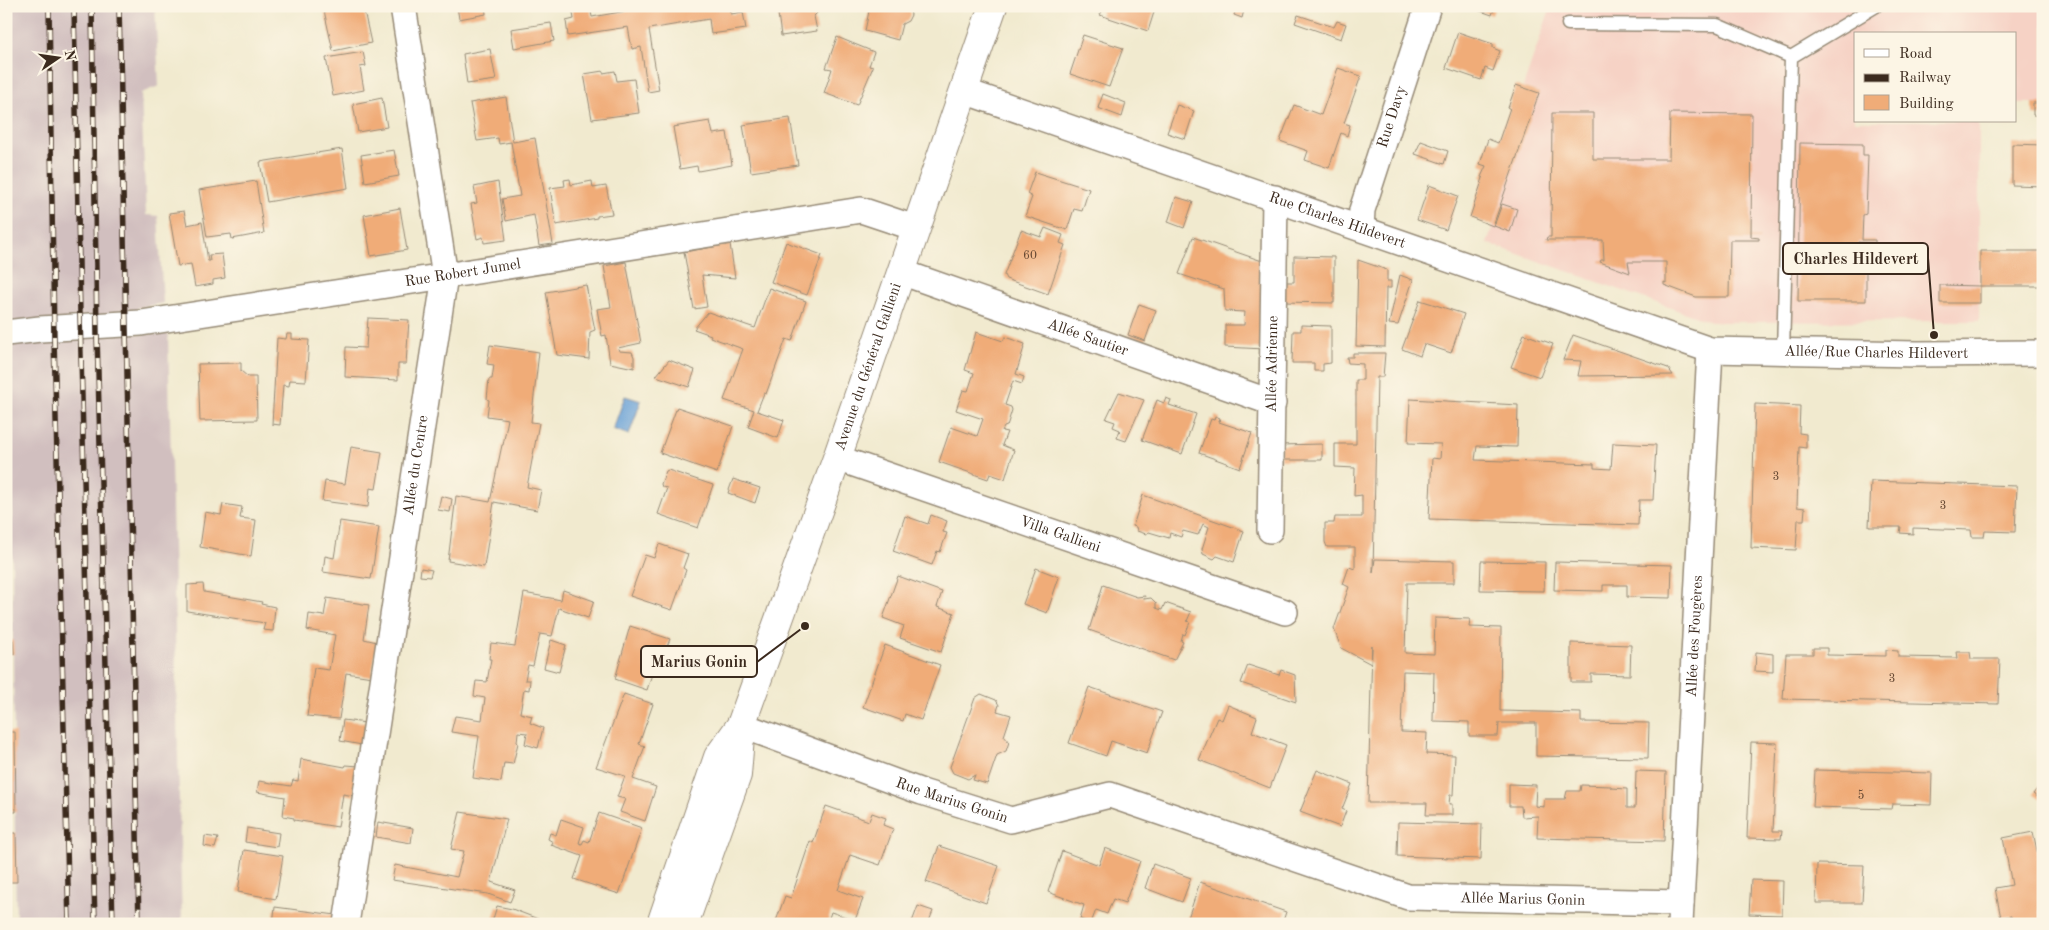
<svg xmlns="http://www.w3.org/2000/svg" width="2049" height="930" viewBox="0 0 2049 930" font-family="'Old Standard TT',serif">
<rect width="100%" height="100%" fill="#fcf5e5"/>
<filter id="ink" filterUnits="userSpaceOnUse"><feTurbulence type="fractalNoise" baseFrequency=".02" numOctaves="2"/><feDisplacementMap in="SourceGraphic" scale="10" xChannelSelector="R" yChannelSelector="G"/><feConvolveMatrix kernelMatrix="1 2 1 2 8 2 1 2 1" color-interpolation-filters="sRGB"/></filter>
<filter id="wash" filterUnits="userSpaceOnUse"><feTurbulence type="fractalNoise" baseFrequency=".0096" numOctaves="4" result="noise"/><feDisplacementMap in="SourceGraphic" scale="20" xChannelSelector="R" yChannelSelector="G"/><feGaussianBlur stdDeviation="1.12" result="paint"/><feColorMatrix in="noise" values="0 0 0 0 0 0 0 0 0 0 0 0 0 0 0 0 0 1.4 0 .05"/><feComposite in="paint" operator="in"/></filter>
<g filter="url(#wash)">
<rect width="100%" height="100%" fill="#f1eacf"/>
<!-- built -->
<path fill="#f6d2c5" d="M1551,6H2043V103H2015V34H1855V121H1979V321L1711,322L1487,243L1539,93L1523,87Z"/>
<!-- railway -->
<path fill="#d1bfbf" d="M6,6H155L159,86L141,93L146,215L158,216L163,303L137,308V334H168L182,924H16Z"/>
<!-- water -->
<path fill="#69a1d7" stroke="#52667a" d="M625,396L641,401L629,435L613,429Z"/>
<g id="blocks">
<!-- building -->
<path fill="#f0ac78" d="M323,6H363L371,43L333,51Z
M457,6H485L486,14L459,19Z
M581,6H590L592,17L655,6H730L731,14L743,12L746,29L711,34L709,19L649,29L659,90L648,92L641,47L632,49L628,27L568,36L566,21L574,19L572,8Z
M777,6H817L818,12L814,16L817,31L781,36Z
M870,6H909L911,15L908,21L902,24L898,40L865,31Z
M1095,6H1156L1148,31L1100,15L1102,11L1097,9Z
M1237,6H1245L1242,18L1234,15Z
M1466,6H1495L1492,15Z
M1298,15L1334,27L1337,21L1346,24L1341,39L1295,23Z
M551,23L554,41L514,48L511,29Z
M1458,32L1493,44V48L1500,51L1493,71L1485,68L1481,80L1446,68Z
M1083,35L1123,48L1109,87L1070,74Z
M837,37L874,52L869,66L873,67L857,105L824,93L832,69L826,68Z
M490,49L496,80L467,84L463,54Z
M363,52L366,66L360,67L364,90L333,96L326,58Z
M1338,68L1361,76L1344,123L1350,125L1347,136L1341,133L1329,168L1305,160L1308,151L1280,141L1294,105L1321,115Z
M603,71V73L615,71L617,81L634,79L639,113L592,119L584,74Z
M1516,85L1539,93L1493,226L1470,217L1483,178L1481,177L1486,166L1480,164L1488,139L1498,143L1510,108H1508Z
M1103,94L1126,103L1122,117L1098,108Z
M506,97L513,142L535,138L553,244L539,246L534,215L506,221L502,199L520,196L511,142L499,144L498,138L477,141L470,103Z
M382,98L387,127L358,132L353,104Z
M2033,103H2043V116L2033,115Z
M1177,105L1194,111L1185,139L1167,133Z
M1552,113H1593V159H1669L1670,113L1752,114L1751,237L1759,238V240H1730L1729,297H1696L1664,285V282L1666,283V262H1628L1630,273L1600,262L1601,260H1604L1603,240H1546L1547,237H1551Z
M790,118L798,165L751,172L743,125Z
M710,121L713,134L727,132L732,165L698,171L697,166L680,169L673,127Z
M1421,141L1448,151L1444,164L1415,154Z
M1800,143L1863,144V155H1868L1866,214L1863,215L1862,240H1875V243L1858,242V249L1866,250V301H1798Z
M2012,144L2043,145V186L2012,185Z
M342,149L348,188L267,202L260,162Z
M394,150L399,176L365,182L361,155Z
M1035,172L1089,189L1082,211L1074,209L1067,230L1025,216L1032,197L1027,194Z
M570,179L571,185L592,181L593,188L606,186L612,214L597,216V218L556,225L550,188L565,186L564,180Z
M256,181L264,233L232,239L231,234L207,237L199,190Z
M498,182L506,240L484,243L483,237L477,239L471,204L477,203L474,187Z
M1429,185L1458,196L1446,230L1417,220Z
M1176,197L1193,202L1184,228L1168,222Z
M1502,204L1517,209L1510,232L1494,226Z
M400,208L407,250L371,256L364,215Z
M184,211L187,225L202,222L208,261H210L209,255L222,254L225,278L213,280V284L195,287L191,264L178,266L169,213Z
M1045,228L1063,235L1060,243L1065,245L1048,294L1006,279L1004,275L1021,230L1041,237Z
M1193,237L1265,262L1264,349L1225,347V325H1244L1245,312L1225,311L1224,289L1179,274Z
M786,242L822,255L807,295L771,282Z
M730,244L735,278L702,275L707,307L694,309L684,252Z
M1980,251H2042V286H1980Z
M1294,256L1334,257V303L1283,302L1282,282H1294Z
M1358,260L1387,270V281H1391V288H1386L1385,347L1356,346Z
M626,262L641,343L618,348L619,351L632,352L634,357V368L610,363L606,335L602,336L597,309L611,307L604,266Z
M1400,275L1413,280L1398,325L1389,324Z
M586,285L595,330L590,332L589,359L557,355L546,292Z
M1940,285L1980,286V303H1940Z
M769,288L806,301L792,341L786,339L766,394L764,393L757,411L784,420L778,438L748,427L754,410L724,400L743,349L710,337L711,335L694,329L708,312L755,328Z
M1420,300L1464,314L1451,353L1424,344L1420,356L1402,349Z
M1139,304L1156,310L1145,341L1128,335Z
M368,318L409,320L406,364H398V380L345,377L346,347L366,348Z
M1301,325L1331,326V363L1323,364V371H1314V363H1292L1293,331H1301Z
M976,332L1003,341L1005,337L1025,344L1016,374L1024,377L1022,384L1013,381L1005,405L1011,407L1012,410L1007,426L1004,427L1002,431L1007,432L1002,445L1014,450L1005,479L990,474L988,479L939,462L951,427L977,436L983,419L956,410L963,390L968,391L974,373L965,370Z
M287,334H292V339L309,340L306,381L290,380L289,386L283,385L280,425L272,424L277,338L286,339Z
M1524,334L1553,344L1540,377L1511,367Z
M1573,335L1668,368L1673,375L1578,376L1581,361L1563,360Z
M490,345L539,352L531,422L539,423L527,487L541,490L537,510L494,502L484,567L448,561L456,496L490,502L502,445H503L508,419L487,416L489,400L487,399L489,379H492L494,365L487,364Z
M1353,353H1385L1383,377H1377L1373,573L1375,559L1454,561V583H1407L1405,653L1434,654L1435,618L1470,619L1469,627L1501,628L1500,711L1581,713V722L1649,723L1648,758L1536,756V723H1499L1498,736H1469V722L1433,721L1434,672L1403,671L1401,732L1427,733L1426,754L1455,755L1453,795H1450L1449,804H1452V815H1426L1427,803H1368L1372,645L1371,664L1341,648L1334,629L1349,587L1343,584L1349,567L1355,569V547H1327L1325,542V523H1334L1335,517H1362V495L1354,496L1355,468L1335,467V444H1356V380H1363V364L1348,363L1347,357H1353Z
M669,360L695,370L689,387L656,376Z
M241,363V371L248,377H256L257,420L200,421L198,364Z
M1119,392L1144,400L1126,441L1117,438L1120,430L1113,427L1115,422L1106,419Z
M1166,398L1171,400L1169,405L1196,414L1182,454L1142,440L1157,400L1164,403Z
M1410,399L1518,405L1517,447L1477,446L1475,460L1594,464V468L1611,469L1613,443L1656,445L1653,500H1639L1638,525L1429,519L1432,458L1440,459L1441,444L1408,443Z
M1755,404L1800,406L1799,433L1806,434V448L1799,447L1797,507L1805,508L1804,520H1798L1796,550L1751,548Z
M677,407L733,426L717,473L660,453Z
M1215,416L1220,418L1219,422L1252,433L1240,468L1199,453L1211,419L1214,420Z
M1322,444V460H1280V445Z
M351,447L382,452L376,489L370,488L368,507L322,501L325,481L345,484Z
M668,470L713,485L698,528L658,514L667,488L662,487L661,484L666,471Z
M733,479L760,488L755,503L728,493Z
M1871,481L2017,486L2015,532L1985,531L1984,537H1972L1971,530L1913,528V534L1900,533L1901,527H1869Z
M1143,495L1244,531L1234,562L1217,556L1214,559L1203,554L1202,549L1209,527L1203,524L1198,535L1183,531L1181,537L1170,533L1169,538L1149,532L1146,534L1137,531L1136,527L1133,526Z
M441,496L452,499L450,512L438,510Z
M223,504L242,507L240,518L256,520L251,556L200,547L205,512L221,515Z
M931,515L947,521L943,532L947,533L940,552L937,551L932,565L893,551L905,516L928,524Z
M340,521L379,527L371,579L323,572L325,556L334,558Z
M659,544L688,554L683,568L686,570L672,610L630,596L645,555L654,558Z
M1481,561L1545,562L1544,591L1480,590Z
M1555,562L1672,565L1671,598L1627,597V585H1603V591L1554,590Z
M421,568L432,570L430,577L420,576Z
M1036,568L1059,577L1047,613L1023,604Z
M898,576L942,592L937,607L954,613L941,652L900,638L904,626L883,618Z
M203,584L204,592L262,602L261,604L275,607L273,631L263,630L265,623L187,611V585Z
M1103,585L1137,597L1145,596L1144,599L1151,598L1156,603V608L1162,610L1165,603L1191,612L1187,621L1190,622L1185,635L1183,634L1181,641L1183,642L1174,660L1089,630Z
M563,590L594,601L588,618L559,608L552,636L540,634L533,666L528,665L525,680H530L529,690L524,689L520,713L532,716L530,723L543,728L538,748L525,744L527,733L518,732L517,742L518,743L513,764L504,763L501,782L473,778L479,736L451,732L455,716L482,720L485,698L474,696L476,681L487,682L491,659H489L491,643L515,646L524,593L561,600Z
M327,598L369,605L364,639L377,642L372,677L346,673L339,719L307,716L314,668L329,670L335,635L307,630L309,614L324,616Z
M630,626L670,639L661,662L656,661L647,690L615,679Z
M6,640H13L14,654H6Z
M551,640L566,645L559,672L544,668Z
M1571,643L1631,645L1630,675L1591,674V682H1571Z
M885,645L940,665L921,720L905,714L903,721L863,707Z
M1813,648H1827V655L1886,656V650L1898,651V657L1958,658L1957,652H1970L1971,659H2000L1998,704L1783,699L1786,654H1813Z
M1756,652L1773,654V672L1755,671Z
M1248,665L1279,675L1281,670L1295,675L1296,702L1241,683Z
M1089,687L1162,712L1147,753L1111,741L1106,756L1069,743Z
M624,694L653,704L639,744L645,746L633,779L656,787L645,821L620,812L625,799L617,797L625,776L596,767Z
M981,694L996,700L999,705L997,711L1011,715L1004,736L1009,742L1006,751L997,755L987,784L973,780L975,775L968,779L953,773L950,767L975,698Z
M1228,705L1257,717L1252,732L1286,745L1270,788L1199,760L1217,718L1222,720Z
M343,720L366,723L362,745L340,741Z
M6,732H15L16,812H6Z
M1751,742L1777,743L1773,831H1782L1781,839L1747,838Z
M301,759L345,767L346,765L359,766L354,796L343,794L338,827L294,820V818L283,816L285,797L257,792L259,781L291,786L293,780L298,781Z
M1317,770L1352,784L1342,809L1346,811L1340,827L1300,812Z
M1815,770L1932,773L1931,805L1893,804L1892,809L1813,807Z
M1636,771L1666,772L1664,841L1537,838L1538,816L1522,817L1521,806H1509V784L1536,785L1535,806L1544,807V799H1565L1567,791H1580L1581,785L1611,786L1612,788L1627,789V808H1635Z
M2043,781V801L2033,794Z
M826,806L869,821L872,813L886,818L883,825L893,829L880,865L850,855L838,890L863,899L855,920L831,912L827,924H775L785,896L791,898L810,841L813,843Z
M460,812L507,819L491,882L515,890L510,902L488,894L392,880L395,865L457,877L464,851L451,849Z
M599,813L642,828L619,894L574,879L582,856L551,845L553,842L548,839L550,833L556,835L561,819L584,827L579,843L582,844L584,840L589,842Z
M378,822L413,828L411,843L376,837Z
M1398,822L1482,824L1481,859L1397,856Z
M247,828L279,833L277,847L245,842Z
M2033,832L2043,878V910H2039L2042,924H2012L2011,916L2001,918L1995,888L2012,885L2003,838Z
M6,833H16L17,882H6Z
M205,836L218,838L215,848L204,846Z
M939,846L999,866L986,903L926,882Z
M1105,848L1140,861L1125,903L1113,899L1107,914L1096,910L1091,923L1080,919L1084,905L1048,892L1062,851L1099,865Z
M244,850L283,856L276,899L238,892Z
M1153,864L1191,878L1182,902L1145,888Z
M1817,864L1864,865L1862,903H1816Z
M1751,880L1783,881L1782,915L1749,914Z
M1200,882L1286,912L1282,924H1186Z
M497,906L512,909L551,924L492,922Z
M918,906L933,911L928,924H909L910,922H912Z
M275,907L336,915L334,924H273Z"/>
</g>
</g>
<g filter="url(#ink)">
<use href="#blocks" fill-opacity="0" stroke="#968a76" stroke-width="1"/>
<g fill="none" stroke-linecap="round" stroke-linejoin="round">
<defs>
<path id="lane" d="M1568,24L1717,25L1791,57
M1783,352L1791,57L1876,6"/>
<g id="street">
<path id="s1" d="M964,91L1710,350L1917,354L2043,353"/>
<path id="s2" d="M1361,228L1362,210L1428,6"/>
<path id="s3" d="M901,272L1273,403"/>
<path id="s4" d="M6,333L40,329L141,323L445,276L861,210L915,228"/>
<path id="s5" d="M837,458L1285,612"/>
<path id="s6" d="M1270,530L1275,198"/>
<path id="s7" d="M741,725L922,792L1011,820L1110,795L1408,897L1681,903"/>
<path id="s8" d="M346,924L445,276L403,6"/>
<path id="s9" d="M1680,924L1710,350"/>
</g>
<g id="secondary">
<path id="s10" d="M661,924L718,757L741,725L837,458L993,6"/>
<path d="M684,924L737,775L741,725"/>
</g>
</defs>
<!-- lane casing -->
<use href="#lane" stroke="#968a76" stroke-width="15"/>
<!-- street casing -->
<use href="#street" stroke="#968a76" stroke-width="28"/>
<!-- secondary casing -->
<use href="#secondary" stroke="#968a76" stroke-width="30"/>
<!-- lane -->
<use href="#lane" stroke="#fff" stroke-width="12"/>
<!-- street -->
<use href="#street" stroke="#fff" stroke-width="25"/>
<!-- secondary -->
<use href="#secondary" stroke="#fff" stroke-width="28"/>
<defs>
<path id="rail" d="M49,6L54,339L69,924
M74,6L80,315L95,924
M92,6L97,335L113,924
M119,6L139,924"/>
</defs>
<!-- rail casing -->
<use href="#rail" stroke="#3b2a1e" stroke-width="5.5"/>
<!-- rail -->
<use href="#rail" stroke="#fcf5e5" stroke-width="4" stroke-dasharray="11" stroke-linecap="butt"/>
</g>
</g>
<g text-anchor="middle" dominant-baseline="central" stroke-width="5" stroke-linejoin="round" paint-order="stroke">
<!-- number labels -->
<g font-size="12" fill="#684a34">
<text x="1030" y="256">60</text>
<text x="1776" y="477">3</text>
<text x="1943" y="506">3</text>
<text x="1892" y="679">3</text>
<text x="1861" y="796">5</text>
</g>
<!-- street labels -->
<g font-size="15" fill="#3b2a1e" stroke="#fcf5e5">
<text stroke="none"><textPath href="#s2" startOffset="116">Rue Davy</textPath></text>
<text stroke="none"><textPath href="#s1" startOffset="395">Rue Charles Hildevert</textPath></text>
<text stroke="none"><textPath href="#s4" startOffset="461">Rue Robert Jumel</textPath></text>
<text stroke="none"><textPath href="#s3" startOffset="198">Allée Sautier</textPath></text>
<text stroke="none"><textPath href="#s1" startOffset="956">Allée/Rue Charles Hildevert</textPath></text>
<text stroke="none"><textPath href="#s6" startOffset="166">Allée Adrienne</textPath></text>
<text stroke="none"><textPath href="#s10" startOffset="596">Avenue du Général Gallieni</textPath></text>
<text stroke="none"><textPath href="#s8" startOffset="464">Allée du Centre</textPath></text>
<text stroke="none"><textPath href="#s5" startOffset="236">Villa Gallieni</textPath></text>
<text stroke="none"><textPath href="#s9" startOffset="288">Allée des Fougères</textPath></text>
<text stroke="none"><textPath href="#s7" startOffset="224">Rue Marius Gonin</textPath></text>
<text stroke="none"><textPath href="#s7" startOffset="818">Allée Marius Gonin</textPath></text>
</g>
</g>
<!-- callouts -->
<path fill="none" stroke="#3b2a1e" stroke-width="2" d="M1934 335L1928 258M805 626L757 662"/>
<g fill="#3b2a1e" stroke="#fcf5e5" stroke-width="2">
<circle cx="1934" cy="335" r="5"/>
<circle cx="805" cy="626" r="5"/>
</g>
<g fill="#fcf5e5" stroke="#3b2a1e" stroke-width="2">
<rect x="1783" y="243" width="145" height="31" rx="5"/>
<rect x="641" y="646" width="116" height="31" rx="5"/>
</g>
<g font-size="16" text-anchor="middle" font-weight="bold" fill="#3b2a1e">
<text x="1856" y="264">Charles Hildevert</text>
<text x="699" y="667">Marius Gonin</text>
</g>
<!-- margin -->
<rect width="2049" height="930" fill="none" stroke="#fcf5e5" stroke-width="25"/>
<!-- legend -->
<rect x="1854" y="32" width="162" height="90" fill="#fcf5e5" stroke="#afa495"/>
<rect x="1864" y="49" width="25" height="8" fill="#ffffff" stroke="#afa495"/>
<text x="1899" y="58" font-size="15" fill="#3b2a1e">Road</text>
<rect x="1864" y="74" width="25" height="8" fill="#3b2a1e" stroke="#afa495"/>
<text x="1899" y="82" font-size="15" fill="#3b2a1e">Railway</text>
<rect x="1864" y="95" width="25" height="15" fill="#f0ac78" stroke="#afa495"/>
<text x="1899" y="108" font-size="15" fill="#3b2a1e">Building</text>
<!-- north arrow -->
<g transform="translate(58 58) rotate(77)" stroke="#fcf5e5" stroke-width="4" paint-order="stroke">
<path d="M0-4L9 19L0 12L-9 19Z" fill="#3b2a1e"/>
<text y="-8" font-size="14" font-weight="bold" text-anchor="middle" fill="#3b2a1e">N</text>
</g>
</svg>
